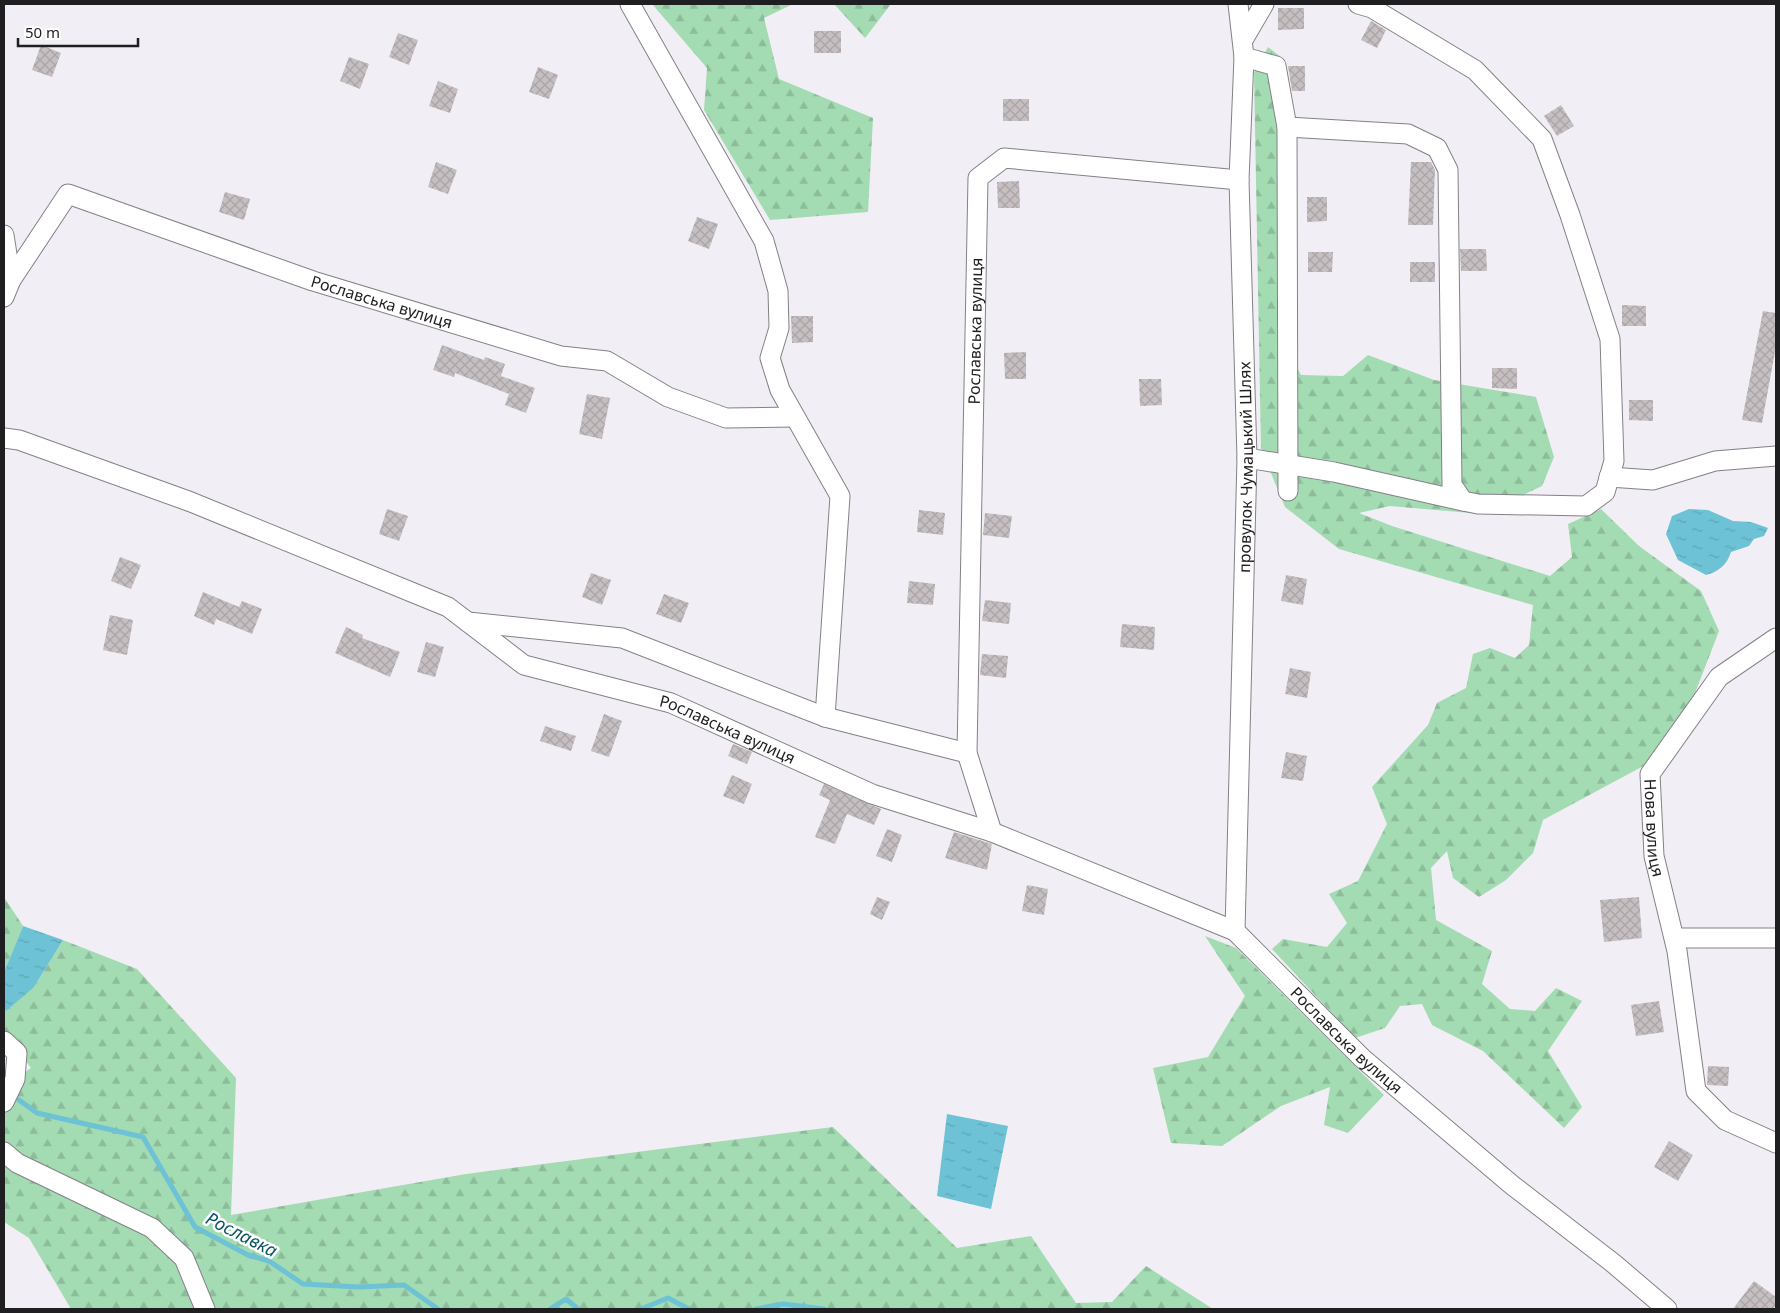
<svg xmlns="http://www.w3.org/2000/svg" width="1780" height="1313" viewBox="0 0 1780 1313" font-family="'Noto Sans',sans-serif">
<defs>
<pattern id="forest-firs" width="22" height="20" patternUnits="userSpaceOnUse" patternTransform="scale(1.25)"><rect width="22" height="20" fill="#a3dbb2"/><path d="M5 1l3.5 6h-7zM16 11l3.5 6h-7z" fill="#8cbc99"/></pattern>
<pattern id="water-ripples" width="26" height="14" patternUnits="userSpaceOnUse" patternTransform="scale(1.25)"><rect width="26" height="14" fill="#6dc2d5"/><path d="M2 4q2-2 4 0t4 0M15 11q2-2 4 0t4 0" fill="none" stroke="#5ea6b7"/></pattern>
<pattern id="building-cross-hatch" width="8" height="8" patternUnits="userSpaceOnUse" patternTransform="scale(1.25)"><rect width="8" height="8" fill="#c6bfc1"/><path d="M0 0l8 8M0 8l8-8" fill="none" stroke="#aaa4a6"/></pattern>
</defs>
<rect width="100%" height="100%" fill="#f1eff5"/>
<!-- forest -->
<path fill="url(#forest-firs)" d="M652,4H793L764,18L779,79L873,118L868,212L770,220L704,110L707,68Z
M834,4H891L865,38Z
M1268,47L1285,60L1278,330L1301,375L1343,376L1368,355L1434,380L1536,397L1554,457L1542,486L1482,514L1390,506L1359,513L1392,526L1550,576L1572,557L1568,524L1601,509L1639,546L1701,591L1719,631L1673,750L1543,820L1533,853L1506,880L1479,897L1453,878L1447,851L1431,868L1436,920L1492,951L1482,984L1510,1009L1535,1011L1556,988L1582,1001L1548,1051L1582,1107L1564,1128L1483,1051L1432,1025L1422,1004L1400,1006L1385,1028L1355,1038L1272,949L1283,939L1327,947L1347,923L1329,894L1358,881L1387,824L1372,787L1428,725L1437,703L1466,688L1473,654L1490,648L1515,658L1529,645L1533,605L1339,549L1285,507L1261,449L1254,73Z
M4,897L23,926L4,972Z
M1205,936L1236,948L1384,1095L1348,1133L1324,1125L1330,1087L1281,1106L1222,1146L1171,1143L1153,1068L1208,1057L1245,996Z
M63,940L137,969L236,1078L231,1215L466,1174L833,1127L957,1248L1031,1236L1076,1303L1112,1302L1146,1266L1213,1309H71L29,1238L4,1222V1086L31,1068L4,1032V990L34,987Z"/>
<!-- water -->
<path fill="url(#water-ripples)" d="M1689,509L1708,510L1733,521L1751,522L1768,528L1764,536L1754,539L1749,546L1731,552C1727,565 1718,572 1706,575L1678,560L1666,534L1672,516Z
M23,926L63,940L34,987L6,1011L4,1007V972Z
M947,1114L1008,1126L991,1209L937,1196Z"/>
<g fill="none" stroke-linecap="round" stroke-linejoin="round">
<!-- stream -->
<path stroke="#6dc2d5" stroke-width="5" d="M19,1100L37,1113L143,1137L195,1227L248,1255L269,1261L303,1284L359,1287L404,1285L438,1309
M550,1309L566,1299L578,1309
M641,1309L668,1298L689,1309
M756,1309L783,1304L824,1309"/>
</g>
<!-- building -->
<path fill="url(#building-cross-hatch)" d="M1278,8H1304V29L1278,30Z
M1371,21L1386,30L1377,48L1361,40Z
M814,31H841V53H814Z
M398,33L418,40L409,65L389,57Z
M41,45L61,53L52,77L32,70Z
M349,57L369,64L360,89L340,81Z
M1288,66H1305V91H1292Z
M538,67L558,75L549,99L529,92Z
M438,81L458,89L450,113L429,106Z
M1003,99H1029V121H1003Z
M1561,105L1574,126L1557,136L1544,116Z
M436,162L457,170L448,194L428,187Z
M1411,162H1431L1435,170L1433,225H1408Z
M1019,181L1020,208H998L997,182Z
M225,192L250,199L244,220L219,212Z
M1307,197H1327V221L1307,222Z
M697,217L718,224L709,249L688,241Z
M1460,249H1486L1487,271H1461Z
M1308,252H1333L1332,272H1308Z
M1410,262H1435V282H1410Z
M1622,305L1646,306V326H1622Z
M1763,311L1776,313V346L1762,423L1742,420Z
M791,316H813V342L792,343Z
M442,345L484,360L485,357L505,364L501,376L535,388L526,413L505,405L509,394L455,373L454,377L433,370Z
M1026,352V379H1005L1004,353Z
M1492,368H1517V389L1492,388Z
M1139,379H1161L1162,405L1140,406Z
M587,394L610,398L602,439L579,434Z
M1629,400H1653V421L1629,420Z
M387,509L408,516L399,541L379,534Z
M919,510L945,513L943,535L917,532Z
M985,513L1012,516L1009,538L983,535Z
M120,557L141,565L131,589L111,581Z
M591,573L611,580L602,605L582,597Z
M1286,575L1307,579L1303,605L1281,601Z
M909,581L935,584L933,605L907,603Z
M203,592L239,607L242,601L262,609L252,634L216,619L214,625L194,616Z
M664,594L689,603L681,623L656,614Z
M985,600L1011,603L1009,624L982,621Z
M110,615L133,620L127,655L103,650Z
M1122,624L1155,627L1154,650L1120,647Z
M346,627L363,635L362,638L400,652L390,677L335,653Z
M426,642L444,647L435,677L417,672Z
M982,654L1008,656L1006,678L980,675Z
M1290,668L1311,672L1307,698L1285,694Z
M604,714L622,721L609,757L591,751Z
M545,726L576,736L571,751L540,741Z
M733,744L752,752L747,764L728,756Z
M1286,752L1307,756L1303,781L1281,778Z
M732,775L752,784L744,804L723,796Z
M824,784L881,809L874,825L847,814L835,844L815,837L830,800L819,795Z
M887,829L902,835L892,862L876,856Z
M954,832L992,844L987,870L945,858Z
M1027,885L1048,889L1044,915L1022,911Z
M877,897L890,902L882,920L870,914Z
M1639,897L1642,938L1604,942L1600,900Z
M1659,1001L1664,1032L1636,1036L1631,1005Z
M1708,1066L1729,1067L1728,1086L1707,1085Z
M1669,1141L1693,1155L1678,1181L1654,1167Z
M1754,1281L1776,1297V1305L1773,1309H1733Z"/>
<g fill="none" stroke-linecap="round" stroke-linejoin="round">
<defs>
<g id="street">
<path d="M630,4L764,241L778,291L779,328L770,358L780,390L840,496L825,717"/>
<path d="M1243,40L1264,4"/>
<path d="M1244,57L1276,66L1287,127L1408,134L1437,148L1448,170L1452,485L1463,501L1478,504L1586,506L1605,492L1614,461L1610,339L1570,215L1542,139L1475,70L1372,8L1358,4"/>
<path d="M1287,127L1288,491"/>
<path d="M4,235L11,280L4,297"/>
<path id="s1" d="M11,280L68,194L313,281L561,356L607,361L668,397L726,418L794,417"/>
<path id="s2" d="M4,438L19,440L191,502L448,607L524,665L671,703L872,794L992,832L1235,931L1362,1058L1512,1185L1613,1263L1667,1309"/>
<path d="M1247,458L1334,472L1463,501"/>
<path d="M1609,477L1653,480L1715,461L1776,456"/>
<path d="M468,622L622,638L825,717L967,753"/>
<path id="s3" d="M1776,638L1719,677L1650,774L1654,856L1677,951L1696,1091L1725,1120L1776,1143"/>
<path id="s4" d="M992,832L967,753L978,178L1004,158L1239,180"/>
<path id="s5" d="M1235,931L1247,458L1239,180L1244,57L1238,4"/>
<path d="M1675,938H1776"/>
<path d="M4,1041L17,1053L15,1079L4,1102"/>
<path d="M4,1152L17,1163L152,1228L184,1258L205,1309"/>
</g>
</defs>
<!-- street casing -->
<use href="#street" stroke="#838186" stroke-width="21"/>
<!-- street -->
<use href="#street" stroke="#fff" stroke-width="19"/>
</g>
<g text-anchor="middle" dominant-baseline="central" stroke-width="5" stroke-linejoin="round" paint-order="stroke">
<!-- street labels -->
<g font-size="16" fill="#1f1e20" stroke="#fff">
<text stroke="none"><textPath href="#s1" startOffset="435">Рославська вулиця</textPath></text>
<text stroke="none"><textPath href="#s4" startOffset="505">Рославська вулиця</textPath></text>
<text stroke="none"><textPath href="#s5" startOffset="464">провулок Чумацький Шлях</textPath></text>
<text stroke="none"><textPath href="#s2" startOffset="785">Рославська вулиця</textPath></text>
<text stroke="none"><textPath href="#s3" startOffset="242">Нова вулиця</textPath></text>
<text stroke="none"><textPath href="#s2" startOffset="1488">Рославська вулиця</textPath></text>
</g>
<!-- water labels -->
<g font-size="18" font-style="italic" fill="#0b5765" stroke="#fff">
<text transform="translate(242 1234) rotate(27)">Рославка</text>
</g>
</g>
<!-- border -->
<rect width="1780" height="1313" fill="none" stroke="#1f1e20" stroke-width="10"/>
<!-- scale -->
<path d="M18 38v8h120v-8" fill="none" stroke="#1f1e20" stroke-width="2.5"/>
<text x="25" y="38" font-size="15" fill="#1f1e20" stroke="#ffffff" stroke-width="4" paint-order="stroke">50 m</text>
</svg>
